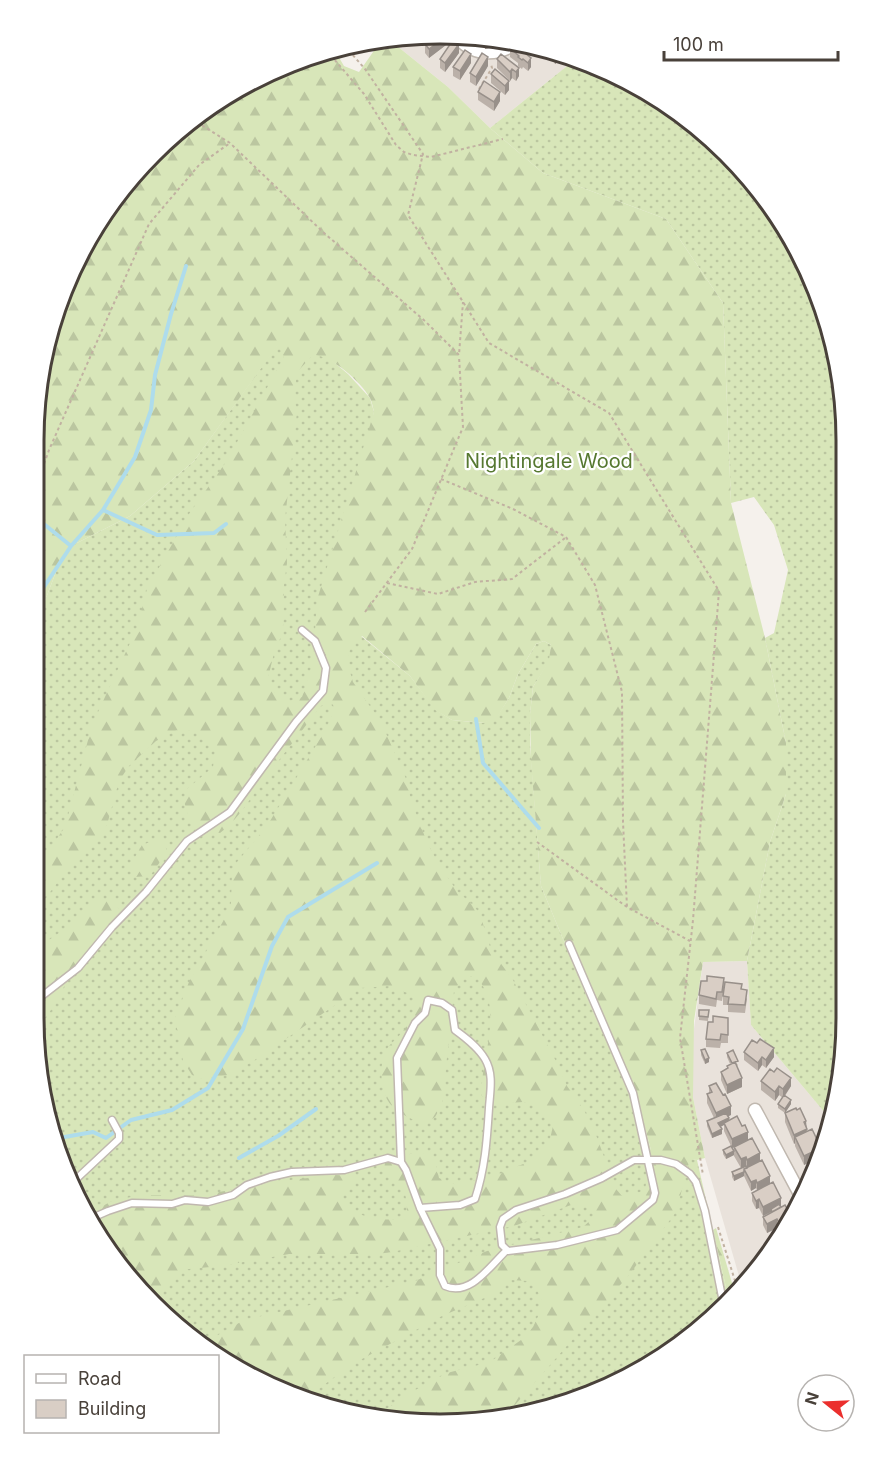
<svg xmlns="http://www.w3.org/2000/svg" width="880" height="1457" viewBox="0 0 880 1457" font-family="Inter,sans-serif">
<defs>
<pattern id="grass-dots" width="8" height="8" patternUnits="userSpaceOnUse" patternTransform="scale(1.5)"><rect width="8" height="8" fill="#d8e6b9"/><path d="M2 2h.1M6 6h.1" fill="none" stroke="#bbc6a0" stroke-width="1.8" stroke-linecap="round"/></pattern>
<pattern id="forest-firs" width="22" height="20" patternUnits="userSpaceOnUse" patternTransform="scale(1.5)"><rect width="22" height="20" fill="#d8e6b9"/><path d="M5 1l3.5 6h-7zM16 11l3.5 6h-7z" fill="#bbc6a0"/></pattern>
</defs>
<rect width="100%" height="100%" fill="#f5f1ec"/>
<!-- residential -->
<path fill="#e9e2db" d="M440,33L520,41L577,58L490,128L448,87L397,46V37Z
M747,961L751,1025L831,1120L825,1148L778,1243L741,1283L705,1158L693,1097V1036L703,962Z"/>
<!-- grass -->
<path fill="url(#grass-dots)" d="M577,58L596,64L666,102L746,171L793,237L826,310L846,413V1044L831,1120L751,1025L747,961L770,842L786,794V743L765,638L774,633L788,570L774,525L754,497L731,503L723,303L666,219L543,173L490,128Z
M278,344L321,355L330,359L348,374L370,398L374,412L372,426L361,636L410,676L436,710L452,720L483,723L498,715L509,698L518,674L536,644L544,641L551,645L550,660L533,687L530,714V744L541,886L595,1016L638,1102L651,1150L697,1160L728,1296L687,1340L571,1402L440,1424L310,1403L214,1355L117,1264L54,1147L33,1017L34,630L57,569L71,546L130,516L194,461Z"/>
<!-- forest -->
<path fill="url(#forest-firs)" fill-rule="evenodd" d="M378,45L397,46L448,87L490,128L543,173L666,219L723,303L731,503L765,638L786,743V794L770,842L747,961L703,962L694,1021L693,1097L705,1158L697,1160L690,1159L676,1212L667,1224L629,1275L508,1413L440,1424L380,1414L404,1396L447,1373L490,1362L521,1340L533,1327L542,1308L541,1298L536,1288L528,1281L510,1280L500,1285L489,1296L442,1316L349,1366L304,1400L214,1355L205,1347L211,1339L244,1320L415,1281L487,1251L583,1227L593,1218L594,1210L584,1206L571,1205L514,1226L392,1252L377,1254H289L221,1266L189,1269L177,1272L168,1281L157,1302L123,1270V1250L115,1245L106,1244L90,1213L110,1202L139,1195H202L281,1181L335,1175L353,1176L354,1182L343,1194L341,1202C356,1219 387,1221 407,1219C407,1207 408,1193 399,1184C393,1179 388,1177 384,1170L385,1163C398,1159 424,1144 433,1160C437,1165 438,1173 439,1178L457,1185L499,1174L528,1162L542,1152L550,1139L553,1126L546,1113L533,1104L523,1102L496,1104L482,1096C479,1058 507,1008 475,976H464L454,991L442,1105L435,1117L424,1124C413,1120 400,1114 392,1106C380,1094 379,1067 385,1052C390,1043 397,1039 403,1031C408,1025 412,1018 416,1011L413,994L400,991L391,986L360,988L258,1058L229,1075L199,1079L192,1075L183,1061L175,1018L189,982L226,916L231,903L232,874L237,862L267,826L326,729L335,708L330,701L321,706C301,732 281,757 261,784C248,801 238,820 220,833L190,823L184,801L187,789L213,767L215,752L209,739L198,731L177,730L156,741L129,766L119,781L107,825L93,845L65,872L48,895L33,903V873L65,827L92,725L137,628L147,589L189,514L226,462L284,357L278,345L194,461L130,516L71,546L57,569L34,630V413L55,309L102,214L152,152L214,101L285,64L334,49L344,66L359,72ZM313,355C331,355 361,382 370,398C372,402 373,408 374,412L317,600L313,662L302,697L290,701L277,695L271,688L268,678L275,649L283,633L284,585L287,563L285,519L297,412L294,398L297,372ZM362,636L410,676L435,710L452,720L484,723L498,716L509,698L518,674L536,644L544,641L551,645L549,660L533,687L530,714L531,762L541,886L595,1016L638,1102L651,1150L645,1190L632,1195L622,1196L616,1189L596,1135L584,1110L567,1086L558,1065L513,980L491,950L480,914L473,905L457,891L437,862L427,842L411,801L407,781L381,722L353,682L348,665L349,652L353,643Z
M163,837L167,852L150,876L134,877L130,866L142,845Z
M99,899H110L123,913L72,969L57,1002L35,1031L33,1017V951L59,933Z
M716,1228L732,1283L740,1280L741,1283L728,1296L713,1230Z"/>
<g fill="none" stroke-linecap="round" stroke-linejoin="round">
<!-- stream -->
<path stroke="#aedcec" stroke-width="4" d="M186,266L171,314L155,375L151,410L135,457L103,510L157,535L214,533L226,524
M34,516L71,546
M34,602L71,546L103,510
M476,719L483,763L539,828
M53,1139L93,1132L106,1138L131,1120L172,1110L208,1088L243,1029L272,946L288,917L377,863
M239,1158L278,1136L316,1109"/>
<defs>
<path id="service" d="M569,944L633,1093L655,1193L653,1200L617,1230L557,1245L508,1251L502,1245L500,1227L503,1219L516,1210L565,1194L602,1178L634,1160H661L676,1164L690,1174L696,1182L705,1211L723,1302
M33,1003L78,968L112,927L146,892L187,841L230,812L296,722L323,691L326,668L315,641L302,630
M401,1162L397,1058L415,1023L425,1013L428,1000L442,1003L452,1010L455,1030C466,1038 478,1047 485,1059C494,1074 490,1092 489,1108C487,1140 485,1169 475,1199L460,1205L420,1208
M73,1182L119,1139V1133L112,1120
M92,1218L108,1211L132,1203L172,1204L185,1200L208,1202L233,1195L247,1185L270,1177L292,1172L344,1170L388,1158L401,1162L406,1170L420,1208L440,1249V1275L445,1286C470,1297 490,1266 507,1250"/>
<path id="minor" d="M455,34C471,56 497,58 518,41
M755,1110L801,1196"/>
</defs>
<!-- service casing -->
<use href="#service" stroke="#c0b8af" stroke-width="9"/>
<!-- minor casing -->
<use href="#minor" stroke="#c0b8af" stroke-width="15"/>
<!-- path -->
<path stroke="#c1b1a1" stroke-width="2" stroke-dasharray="3 3" stroke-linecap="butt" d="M345,46L365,69L423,154L408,215L489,343L609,413L719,591L693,920L680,1038L703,1175
M327,51L364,94L396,145L404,152L413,155L431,157L503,139
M479,89L492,68L491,64
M192,119L230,143L323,232L426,322L459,355L463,302
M441,479L513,509L566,537L595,585L622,692L623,822L627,907
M34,492L49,450L149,224L199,165L230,143
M387,583L438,594L475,582L512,579L565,538
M365,612L412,549L463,427L459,356
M537,842L627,907L690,941
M718,1227L737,1287"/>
<!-- service -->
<use href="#service" stroke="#fff" stroke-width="6"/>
<!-- minor -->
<use href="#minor" stroke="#fff" stroke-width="12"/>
</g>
<!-- wall -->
<path fill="#bbb1a9" d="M482,37L497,39V46L485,49Z
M519,41L537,46V50L532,56L519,45Z
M425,44L446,45L429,58L425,53Z
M514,44L531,67L528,71L523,67L522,69L518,66V63L510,57V48Z
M546,49L562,54V59L555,64Z
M459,53L445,72L440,68V59Z
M501,54L519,76L516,81L512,78L510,81L497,68V59Z
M471,63L460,80L453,76V67Z
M488,66L476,86L470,82V73Z
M491,74L509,90L505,95L491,83Z
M478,92L500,101L494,111L478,100Z
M707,981L724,987L722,1001L717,1000L716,1007L699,1004V995Z
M742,989L747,999L745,1013L728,1012V1005H723V996Z
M699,1010H709L708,1021L699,1020Z
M728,1018V1043H721L720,1048L706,1047V1039L713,1022Z
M701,1050L709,1062L705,1064L701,1055Z
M744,1052L774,1057L766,1068L762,1065L758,1071L744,1060Z
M727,1053L738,1065L737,1066L742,1087L727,1094L721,1080V1072L727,1069V1066L730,1064L727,1057Z
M761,1081L791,1086L785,1096L791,1104L785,1113L778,1108V1104L783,1098L779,1095L775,1101L761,1090Z
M709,1086L731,1115L728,1116L729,1120L748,1140L760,1162L781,1207L792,1216L781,1237V1235L777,1228L767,1233L763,1225V1217L771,1212L763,1216L759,1208L756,1209L752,1201V1193L757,1190L756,1188L751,1191L744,1176L734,1181L732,1177V1172L741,1168L734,1156V1147L732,1148L734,1155L726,1159L723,1154V1150L731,1146L724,1131V1125L720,1127L722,1134L712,1138L707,1126V1121L714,1118L707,1103V1094L709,1093Z
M785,1113L806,1121L807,1131L821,1151L824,1152L812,1175L808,1166V1163L804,1165L795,1146V1143L794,1144L785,1122Z"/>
<!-- shaded-wall -->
<path fill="#98908a" d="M431,34L419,37V35Z
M446,36V45L429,58V49Z
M493,38L497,39V46L485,49V40Z
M459,44V53L445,72V63Z
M534,45L537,46V50L532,56V47Z
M558,53L562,54V59L555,64V55Z
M471,54V63L460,80V71Z
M488,57V66L476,86V77Z
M531,58V67L528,71V63Z
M519,68V76L516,81V72Z
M512,69V78L510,81V72Z
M509,81V90L505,95V86Z
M500,92V101L494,111V102Z
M774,1048V1057L766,1068V1060Z
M762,1057V1065L758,1071V1063Z
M709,1058V1062L705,1064V1060Z
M742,1078V1087L727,1094V1085Z
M791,1078V1086L783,1098V1089Z
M779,1086V1095L775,1101V1092Z
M791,1100V1104L785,1113V1109Z
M731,1106V1115L716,1122V1113Z
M729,1118V1123H724V1125L718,1128V1123Z
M806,1121L807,1138L795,1137V1143L794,1144V1135L804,1122Z
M722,1129V1134L712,1138V1134Z
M748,1132V1141L732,1148V1139Z
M821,1148V1156L808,1157V1163L804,1165V1156Z
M734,1151V1155L726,1159V1155Z
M760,1153V1162L747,1169V1160Z
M746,1157V1166L741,1168V1159Z
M744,1172V1176L734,1181V1176Z
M770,1176V1185L757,1191V1183Z
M756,1180V1188L751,1191V1182Z
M781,1198V1207L771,1209V1212L763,1216V1207Z
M759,1199V1208L756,1209V1201Z
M777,1219V1228L767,1233V1224Z
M789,1222L783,1234L781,1235V1226Z"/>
<!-- building -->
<path fill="#d9cec5" stroke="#98908a" stroke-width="1.5" d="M439,33H444L446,36L429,49L425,44Z
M453,40L459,44L445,63L440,59Z
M514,44L531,58L528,63L523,59L522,60L518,57L519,56L510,48Z
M465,50L471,54L460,71L453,67Z
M482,53L488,57L476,77L470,73Z
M501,54L519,68L516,72L512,69L510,72L497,59Z
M495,69L509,81L505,86L491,74Z
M484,81L500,92L494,102L478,92Z
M707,976L724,978L722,992H717L716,999L699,995L701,981H707Z
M725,982L742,984L741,989L747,990L745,1005L728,1004L729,997L723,996Z
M699,1010H709L708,1017L699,1016Z
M713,1016L728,1018V1035L721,1034L720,1040L706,1039L708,1022H713Z
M760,1039L774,1048L766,1060L762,1057L758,1063L744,1052L752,1040L757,1043Z
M705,1049L709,1058L705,1060L701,1050Z
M733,1050L738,1061L732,1063L727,1053Z
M735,1062L742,1078L727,1085L721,1072L728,1068L727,1066Z
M777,1068L791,1078L783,1089L779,1086L775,1092L761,1081L770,1069L774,1072Z
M716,1083L723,1095L725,1094L731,1106L716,1113L707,1094L712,1092L709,1086Z
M784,1095L791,1100L785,1109L778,1104Z
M796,1108L797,1110L800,1108L806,1121L804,1122L807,1129L794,1135L785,1113Z
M726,1113L729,1118L718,1123L722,1129L712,1134L707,1121Z
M737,1116L742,1126L745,1125L748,1132L732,1139L724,1123Z
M812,1129L821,1148L804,1156L795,1137Z
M752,1138L760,1153L747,1160L746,1157L741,1159L734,1147Z
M731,1146L734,1151L726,1155L723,1150Z
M823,1150L824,1152L814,1170L808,1157Z
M762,1160L770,1176L757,1183L756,1180L751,1182L744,1169Z
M746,1166L747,1168L744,1169V1172L734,1176L732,1172Z
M773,1182L781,1198L763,1207L759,1199L756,1201L752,1193Z
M779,1204L781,1207L772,1212L771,1209Z
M785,1205L788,1210L790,1209L792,1216L789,1222L781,1226L777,1219L767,1224L763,1217Z"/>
<g text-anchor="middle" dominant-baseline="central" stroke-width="4.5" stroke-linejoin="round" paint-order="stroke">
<!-- park labels -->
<g font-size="20" fill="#567830" stroke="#fff">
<text x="549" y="461">Nightingale Wood</text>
</g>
</g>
<!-- crop -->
<path d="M0 0H880V1457H0ZM440 44H440A396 396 0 0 1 836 440V1018A396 396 0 0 1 440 1414H440A396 396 0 0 1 44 1018V440A396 396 0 0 1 440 44Z" fill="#fff" fill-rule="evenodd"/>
<path fill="none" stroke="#49413a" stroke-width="3" d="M440 44H440A396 396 0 0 1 836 440V1018A396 396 0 0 1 440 1414H440A396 396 0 0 1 44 1018V440A396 396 0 0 1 440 44Z"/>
<!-- legend -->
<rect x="24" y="1355" width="195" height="78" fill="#ffffff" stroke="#b6b3b0" stroke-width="1.5"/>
<rect x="36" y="1374" width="30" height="9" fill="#ffffff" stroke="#b6b3b0" stroke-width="1.5"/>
<text x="78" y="1385" font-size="18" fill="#49413a">Road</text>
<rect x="36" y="1400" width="30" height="18" fill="#d9cec5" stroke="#b6b3b0" stroke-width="1.5"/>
<text x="78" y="1415" font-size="18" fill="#49413a">Building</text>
<!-- north arrow -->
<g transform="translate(826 1403) rotate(288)"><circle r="28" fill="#ffffff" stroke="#b6b3b0" stroke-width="1.5"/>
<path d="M0-4.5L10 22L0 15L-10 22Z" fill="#eb2f2d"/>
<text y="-9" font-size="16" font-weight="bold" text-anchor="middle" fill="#49413a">N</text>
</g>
<!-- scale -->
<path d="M664 51v9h174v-9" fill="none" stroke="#49413a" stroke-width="3"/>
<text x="673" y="51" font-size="18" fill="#49413a" stroke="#ffffff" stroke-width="4.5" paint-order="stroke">100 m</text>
</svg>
